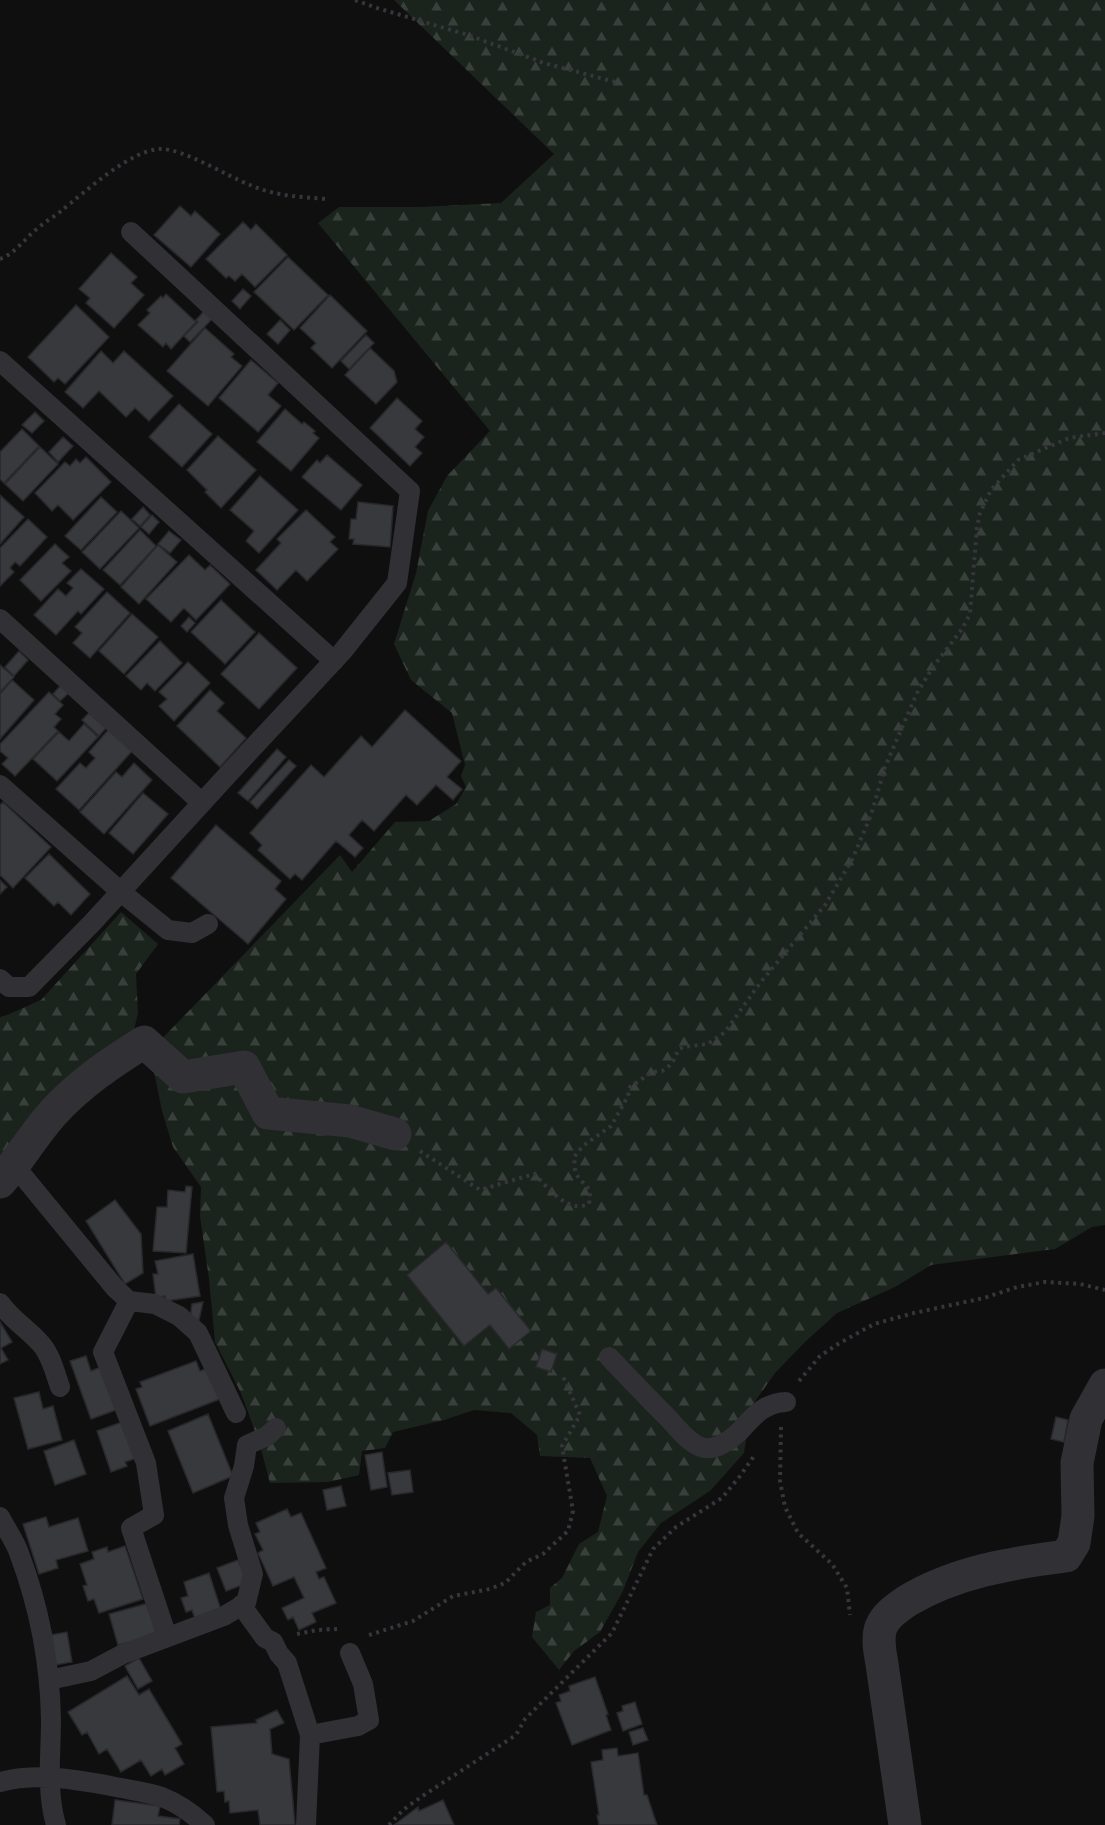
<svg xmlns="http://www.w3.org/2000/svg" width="1105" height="1825" viewBox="0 0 1105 1825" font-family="Cabin,sans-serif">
<defs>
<pattern id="forest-firs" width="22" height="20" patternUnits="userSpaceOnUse" patternTransform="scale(1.5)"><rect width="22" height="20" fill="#1b231d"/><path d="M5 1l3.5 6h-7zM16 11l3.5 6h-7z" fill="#39403b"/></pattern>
</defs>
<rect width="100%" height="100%" fill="#0f0f10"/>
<!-- forest -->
<path fill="url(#forest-firs)" d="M394,0H1105V1225L1092,1227L1055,1249L931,1265L895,1287L837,1313L805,1342L775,1373L751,1407L744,1453L710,1491L661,1523L638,1552L623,1591L600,1632L574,1651L559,1670L532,1637L536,1612L550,1605V1588L562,1578L579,1544L598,1532L607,1496L590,1458L540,1456L537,1435L511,1413L474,1410L444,1420L393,1432L385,1448L362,1451L359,1475L328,1482L270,1483L260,1445L241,1393L215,1342L209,1279L200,1216L201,1187L173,1147L162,1111L150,1051L340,855L352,872L395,822L429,821L456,804L466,787L461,776L465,765L452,713L411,680L394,644L416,573L428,511L447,476L490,431L318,223L339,207H421L501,203L554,154Z
M121,912L158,944L136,974L138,1013L133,1034L0,1164V1017L7,1015L41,1000Z"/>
<!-- building -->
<path fill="#38393d" stroke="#29292c" stroke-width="1.5" d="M180,206L191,216L195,211L220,234L191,267L154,235Z
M243,222L251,230L256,224L287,255L255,287L242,274L235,281L229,276L226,278L206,259Z
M111,253L137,277L131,283L144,295L114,328L86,303L90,298L79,289Z
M288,257L328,295L294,330L254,292Z
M243,289L251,296L240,309L232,301Z
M166,294L196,322L171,349L166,343L163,347L138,325L150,313L147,310L161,296L163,298Z
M330,295L367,331L332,368L311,348L316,343L300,328Z
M76,305L109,337L65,384L58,378L54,382L28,357Z
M204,311L212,319L190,342L184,336L198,322L196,320Z
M280,320L290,330L278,344L267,334Z
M205,328L234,354L231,357L242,366L208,406L167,371Z
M366,335L374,343L349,369L341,361Z
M370,348L394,371L397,382L376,404L345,375Z
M101,351L113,363L124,351L173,396L149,421L135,408L126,417L99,391L83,408L65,392Z
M251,360L278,383L268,395L281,406L258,432L219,398Z
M397,398L422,421L415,429L424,437L415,447L422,453L410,466L370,428Z
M179,404L212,434L182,467L149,437Z
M285,409L302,424L304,422L315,431L313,433L319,438L291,471L257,442Z
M35,412L44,421L32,433L22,425Z
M22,429L39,446L4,483L0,479V452Z
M218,436L256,470L221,508L205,492L207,490L187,470Z
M63,437L73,446L58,462L49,452Z
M40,447L58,464L23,501L5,484Z
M327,455L362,485L341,510L302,477L317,460L320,463Z
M86,457L111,482L73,520L58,505L52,511L35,493L65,462L70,466L76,459L80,463Z
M260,476L298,510L259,553L246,541L254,531L230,510Z
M0,495L24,517L0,544Z
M101,497L117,512L81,550L65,536Z
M358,502L393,506L390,547L353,544L354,539H349L351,519H356Z
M143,507L150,515L140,526L132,519Z
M306,510L335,537L330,542L338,549L307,581L296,570L277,590L256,570L281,543L277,539Z
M121,511L139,528L100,569L82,552Z
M152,515L159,522L149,534L141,527Z
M28,519L47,537L20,566L15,562L10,568L14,572L0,586V548Z
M140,530L156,546L120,585L103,570Z
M169,531L181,540L170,553L158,544Z
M55,544L69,557L62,563L71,571L41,601L20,580Z
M158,545L177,562L139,604L121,587Z
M189,555L205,570L210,565L230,584L196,620L184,608L171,622L146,599Z
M81,569L104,589L81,614L78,611L56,635L34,615L58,589L66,596L73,588L67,583Z
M107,592L130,613L90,658L73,643L82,633L75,627Z
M221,600L255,632L225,664L191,632Z
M132,614L158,637L124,674L99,651Z
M189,617L195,623L187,632L181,626Z
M259,633L297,668L259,709L221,674Z
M160,641L182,663L155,691L147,683L141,690L126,676Z
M19,651L28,660L14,676L5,667Z
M188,662L210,683L174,721L159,706L167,699L159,692Z
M0,665L14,677L0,692Z
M12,680L34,700L0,739V694Z
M61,685L69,693L60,701L53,694Z
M210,690L224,703L217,711L246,738L220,767L177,726Z
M49,692L63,705L55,714L61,719L54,727L58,731L15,776L2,764L8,758L0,751V744Z
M405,710L461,761L447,777L462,789L453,800L436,785L417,805L406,795L374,831L362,820L349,835L363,848L355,857L336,841L302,880L295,874L290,879L258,850L262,845L250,833L311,765L324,777L361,736L372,747Z
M89,713L106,728L99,736L82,720Z
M84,724L98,737L57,781L33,759L59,732L69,741Z
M109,729L133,750L79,810L56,789L80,763L86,768L95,758L89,752Z
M277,749L286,757L248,801L238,793Z
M289,760L296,766L257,809L250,802Z
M134,763L152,780L104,834L80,812L116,772L122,777Z
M143,793L168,814L133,854L109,833Z
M3,802L51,847L13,888L0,875V805Z
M216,825L281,881L275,889L286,899L248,944L171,878Z
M49,854L90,894L71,915L58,902L54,906L25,878Z
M0,880L7,887L0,894Z
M186,1186L192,1187L186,1253L153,1251L157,1207H167L168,1190L185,1192Z
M115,1200L141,1234L143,1273L125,1284L86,1221Z
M446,1242L488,1294L496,1288L531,1331L509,1349L490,1325L464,1346L407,1275Z
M193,1254L200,1296L166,1301L165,1296L156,1298L153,1274H158L155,1261Z
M203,1302L199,1320L190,1318L192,1304Z
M0,1322L12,1342L1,1348L8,1360L0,1364Z
M542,1349L557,1354L551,1372L536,1367Z
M86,1356L91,1371L101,1367L116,1410L91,1419L70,1361Z
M196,1361L200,1371L208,1368L220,1399L150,1426L136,1389L142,1387L140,1382Z
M39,1392L43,1409L53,1406L62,1440L28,1449L14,1398Z
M208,1414L233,1476L193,1493L168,1431Z
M1056,1417L1068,1420L1064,1442L1051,1439Z
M125,1421L137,1458L125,1462L127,1466L111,1472L97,1431Z
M74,1440L86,1474L55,1485L44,1451Z
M382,1452L387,1487L371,1490L365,1455Z
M410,1470L413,1492L392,1495L388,1473Z
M341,1486L346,1506L327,1510L323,1490Z
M287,1509L291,1517L301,1513L326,1568L316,1572L319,1579L324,1577L336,1603L312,1613L316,1622L299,1630L293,1617L288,1620L282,1608L304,1598L294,1577L273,1586L258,1553L263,1550L255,1534L260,1532L256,1523Z
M46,1517L49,1527L78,1518L88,1551L56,1560L58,1568L39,1574L23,1524Z
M125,1546L143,1599L99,1613L94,1599L88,1601L83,1586L87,1585L80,1564L94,1559L92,1552L107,1547L108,1552Z
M238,1560L248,1583L226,1591L217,1568Z
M209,1573L221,1610L195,1619L192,1610L186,1612L181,1598L188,1596L184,1582Z
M149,1603L157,1635L118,1645L109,1614Z
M67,1632L72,1662L55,1665L50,1635Z
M139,1658L152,1681L138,1689L125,1666Z
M127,1676L139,1695L149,1689L182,1744L175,1748L184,1764L165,1775L162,1769L151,1776L141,1760L121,1772L107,1749L99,1754L87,1732L82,1735L68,1712Z
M595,1677L608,1714L606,1715L611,1730L572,1745L556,1703L561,1701L559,1695L570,1691L569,1686Z
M635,1702L642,1724L623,1731L617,1713L623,1711L622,1706Z
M277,1710L284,1723L270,1729L272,1754L289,1759L295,1825H260L258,1810L230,1813L229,1801L225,1802L224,1791L217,1792L211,1727L257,1723L256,1720Z
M643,1728L648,1740L633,1745L629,1732Z
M617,1748L618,1756L638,1753L644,1795H647L657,1825H599L597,1815H599L591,1762L603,1760L602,1750Z
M115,1800L160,1806L158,1816L180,1819L179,1825H112Z
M443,1800L454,1825H394L418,1807L419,1811Z"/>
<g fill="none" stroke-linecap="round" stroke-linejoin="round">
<!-- path -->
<path stroke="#36363c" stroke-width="4" stroke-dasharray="3 4.5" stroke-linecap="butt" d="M355,0L377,8L468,35L544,63L619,83
M0,259C15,254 26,237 39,227C46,221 54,217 61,211C84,193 131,149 161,149C184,149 227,176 250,185C275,196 300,197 327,199
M420,1151L480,1190L534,1174C548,1187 567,1214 589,1204C593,1184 582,1186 576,1173C574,1169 575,1162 574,1157L583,1146L611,1126L628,1096L630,1087L652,1072L662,1071L669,1066L673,1061L679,1049L683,1047L708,1044L725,1032L760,983L825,905L852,860L871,815L885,767L917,693L933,667L962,629L970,614L977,527L980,513L991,490L1018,460L1069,438L1105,433
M799,1381L820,1356L838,1344L874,1324L914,1313L984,1298L1017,1287L1045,1282L1080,1284L1105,1290
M781,1427L780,1481L785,1507L798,1533L832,1564L847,1588L850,1615
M297,1634L317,1630L337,1629
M369,1635L413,1621L453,1596L490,1589L505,1583L526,1562L543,1554L568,1531L573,1511L562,1446L580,1415L562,1374
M389,1825L403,1810L424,1795L516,1735L525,1719L534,1710L612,1633L653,1549L676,1527L722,1498L740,1476L754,1456"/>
<!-- lane -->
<path stroke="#303035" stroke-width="20" d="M0,361L334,661
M0,619L202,803
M0,785L121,892L168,930L192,933L208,924
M0,979L9,987H29L92,923L232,770L342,652L397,583L410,491L131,232
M14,1165L115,1288L129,1301L103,1352L146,1463L154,1515L131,1528L167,1637
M129,1301L155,1304L179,1316L198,1333L236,1413
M0,1303C12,1320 28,1329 41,1344C51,1355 55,1373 60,1387
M609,1357C629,1378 649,1399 670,1420C678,1429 689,1443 701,1447C713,1452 729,1441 738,1433C753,1417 763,1403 786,1402
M0,1517C6,1529 15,1541 19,1553C39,1606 50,1664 51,1720C51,1756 46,1790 56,1825
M241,1605L265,1638L273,1642L279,1654L287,1663L310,1735L306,1825
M49,1680L91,1671L123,1654L224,1616L246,1603L253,1574L238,1525L234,1498L244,1466L247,1445L267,1436L276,1428
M310,1735L358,1726L369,1720L363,1684L350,1653
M0,1782C38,1772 79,1780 116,1787C131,1790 147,1792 162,1797C177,1803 193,1814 205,1825"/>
<!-- street -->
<path stroke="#303035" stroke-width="33" d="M0,1182C19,1160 34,1134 53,1113C79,1084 112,1062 144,1042L183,1077L244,1067L268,1113L350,1121L395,1134
M905,1825L882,1664C880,1653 877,1638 881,1627C886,1615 897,1608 907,1601C955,1572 1011,1563 1066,1556L1074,1543L1078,1516L1077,1463L1086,1419L1105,1385"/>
</g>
</svg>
